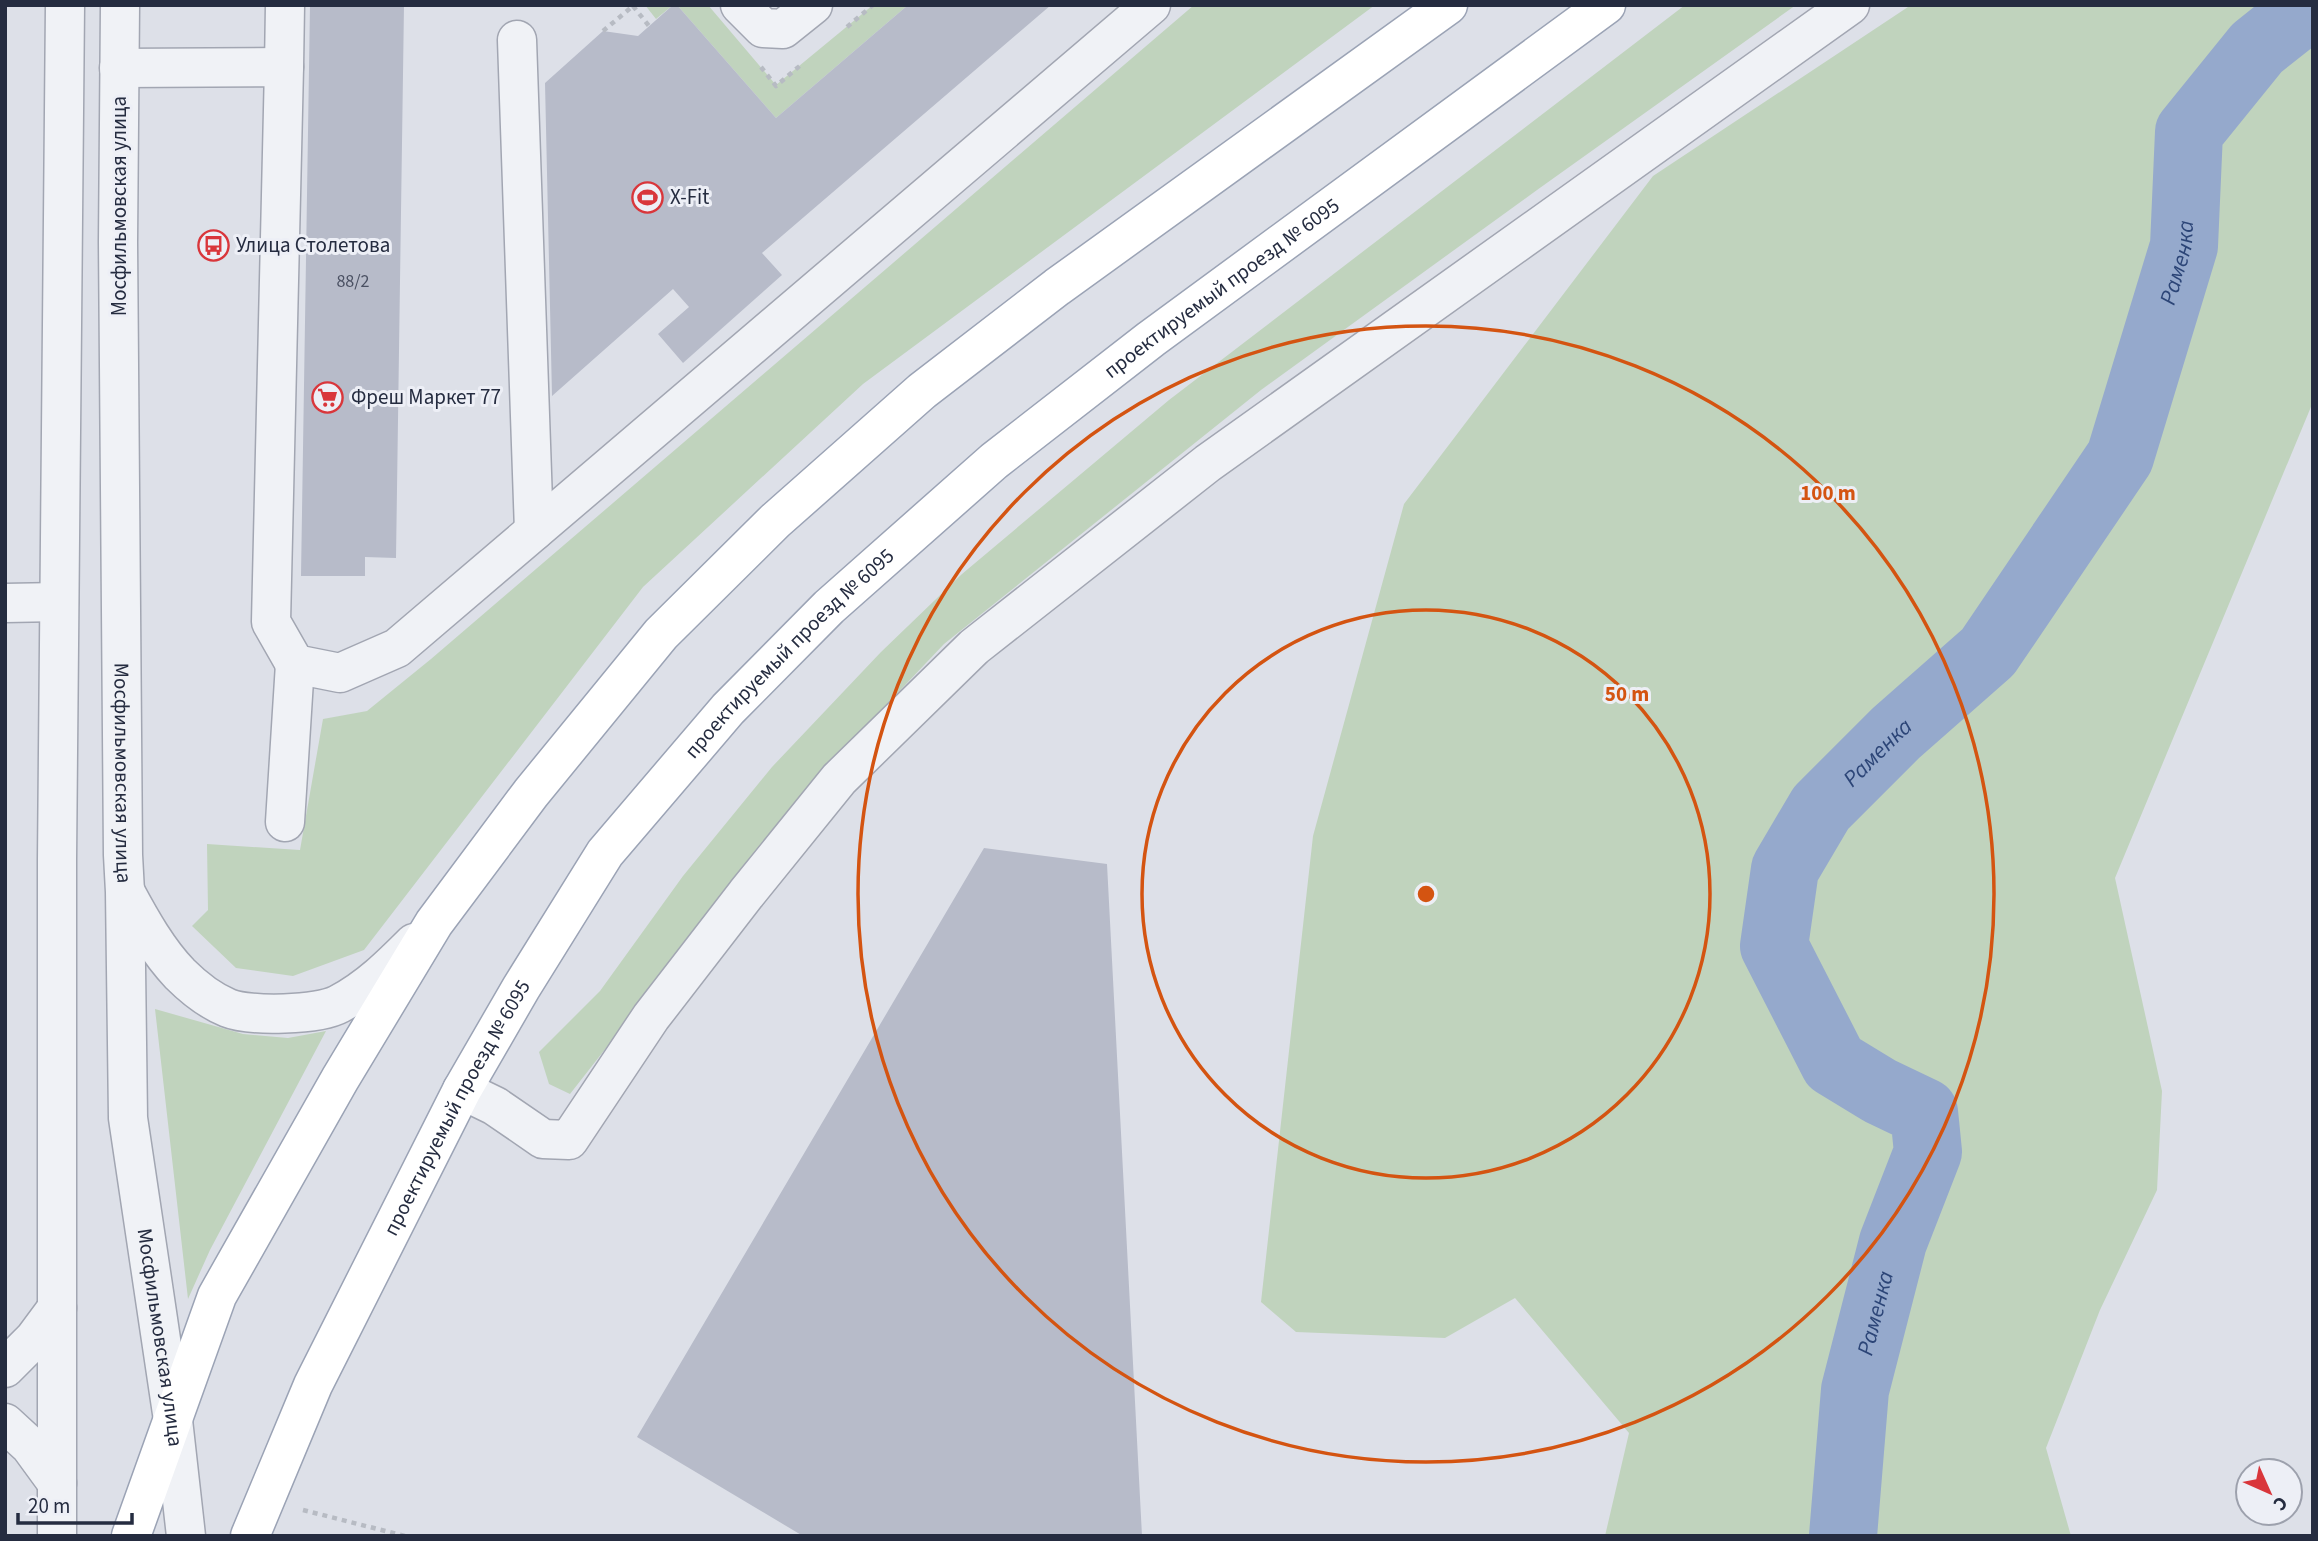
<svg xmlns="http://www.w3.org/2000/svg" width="2318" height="1541" viewBox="0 0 2318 1541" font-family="'Source Sans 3',sans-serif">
<rect width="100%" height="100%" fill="#dde0e8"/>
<!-- green -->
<path fill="#c0d3bd" d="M645,5H673L656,19Z
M677,5H708L776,85L873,5H908L776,118Z
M1194,5H1375L863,384L643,587L364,950L293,976L236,968L192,926L208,910L207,844L300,850L323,719L367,711L431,659Z
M1685,5H1796L1537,190L1261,390L944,644L819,776L570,1094L549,1084L539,1052L600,991L683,876L772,767L881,652L962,574L1169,400Z
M1911,5H2313V402L2115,878L2162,1091L2157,1190L2100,1310L2046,1448L2071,1536H1605L1629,1433L1515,1298L1445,1338L1296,1332L1261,1302L1313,836L1404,504L1653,176Z
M155,1009L243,1034L288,1038L326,1031L210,1250L188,1299Z"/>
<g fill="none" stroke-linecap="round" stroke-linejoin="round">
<!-- river -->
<path stroke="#95a9cc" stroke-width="68" id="s1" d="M1843,1536L1855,1390L1893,1242L1928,1152L1924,1112L1880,1091L1834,1063L1774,946L1785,869L1821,808L1896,733L1988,652L2120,457L2184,246L2189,132L2257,48L2311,5"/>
</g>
<!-- building -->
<path fill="#b7bbc9" d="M310,5H404L396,558L365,557V576H301Z
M673,5H677L776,118L908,5H1051L762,253L782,275L683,363L658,334L689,307L673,289L552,396L545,83L603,31L638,36Z
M984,848L1107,864L1142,1536H803L637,1437Z"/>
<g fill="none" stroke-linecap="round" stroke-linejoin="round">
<defs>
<g id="minor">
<path id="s2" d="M120,5L118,242L123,855L125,892L128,1118L173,1420L186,1536"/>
<path d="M740,5L763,28L783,29L813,5"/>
<path d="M517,40L534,531"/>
<path d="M284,67L285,5"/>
<path d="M119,68L284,67L271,622L295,664L340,673L397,648L1151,5"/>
<path d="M5,603L59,602"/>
<path d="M285,822L295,664"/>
<path d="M126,893C141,921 158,951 180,974C193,987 211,1001 228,1008C250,1017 319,1015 339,1004C369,988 391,966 414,943"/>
<path d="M462,1090L495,1106L543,1139L569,1140L651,1017L746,894L839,779L974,647L1208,463L1850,5"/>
<path d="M5,1368L34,1339L57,1308"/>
<path d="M5,1423L30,1446L57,1483"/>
<path d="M57,1536V859L65,5"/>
</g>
<g id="major">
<path d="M131,1536L217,1296L340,1079L434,923L531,793L661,634L775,521L922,391L1057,287L1448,5"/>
<path id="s3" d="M250,1536L313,1385L462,1090L521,988L605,853L728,709L829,607L994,461L1151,339L1606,5"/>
</g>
</defs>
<!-- minor casing -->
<use href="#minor" stroke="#a2a6b2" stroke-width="41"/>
<!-- major casing -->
<use href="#major" stroke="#9ba3b5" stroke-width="41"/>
<!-- path -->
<path stroke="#b7bbc3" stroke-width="4.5" stroke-dasharray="5 5" stroke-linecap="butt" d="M633,6L649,26
M847,27L873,5
M603,31L633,6
M761,67L776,86L802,64
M303,1510L405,1536"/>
<!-- minor -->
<use href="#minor" stroke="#f0f2f6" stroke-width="38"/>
<!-- major -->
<use href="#major" stroke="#fff" stroke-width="38"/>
</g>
<!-- distance rings -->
<g fill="none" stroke="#d45411" stroke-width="3.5">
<circle cx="1426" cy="894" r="284"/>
<circle cx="1426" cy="894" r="568"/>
</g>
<!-- icons -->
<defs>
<symbol id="stadium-ring" viewBox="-11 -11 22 22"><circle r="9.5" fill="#edeff6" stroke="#d9363b" stroke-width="1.5"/><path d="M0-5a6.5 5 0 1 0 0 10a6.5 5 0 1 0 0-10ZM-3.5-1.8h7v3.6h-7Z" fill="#d9363b"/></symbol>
<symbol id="bus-ring" viewBox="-11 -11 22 22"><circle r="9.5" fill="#edeff6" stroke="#d9363b" stroke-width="1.5"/><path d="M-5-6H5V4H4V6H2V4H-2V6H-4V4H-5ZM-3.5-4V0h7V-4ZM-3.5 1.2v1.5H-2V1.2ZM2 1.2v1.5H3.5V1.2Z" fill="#d9363b"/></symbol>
<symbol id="supermarket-ring" viewBox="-11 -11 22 22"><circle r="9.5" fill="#edeff6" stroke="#d9363b" stroke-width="1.5"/><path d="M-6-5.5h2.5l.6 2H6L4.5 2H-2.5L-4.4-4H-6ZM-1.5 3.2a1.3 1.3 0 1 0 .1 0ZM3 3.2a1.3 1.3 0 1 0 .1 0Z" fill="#d9363b"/></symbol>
</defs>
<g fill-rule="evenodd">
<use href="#stadium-ring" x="630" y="180" width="35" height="35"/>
<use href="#bus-ring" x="196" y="228" width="35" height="35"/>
<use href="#supermarket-ring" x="310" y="380" width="35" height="35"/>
</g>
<g text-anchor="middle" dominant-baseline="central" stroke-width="6" stroke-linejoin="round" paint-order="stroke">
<!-- number labels -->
<g font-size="18" fill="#4a5062">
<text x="353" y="281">88/2</text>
</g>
<!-- poi labels -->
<g font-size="21" fill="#252c40" stroke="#edeff6" text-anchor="start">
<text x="670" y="197">X-Fit</text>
<text x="236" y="245">Улица Столетова</text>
<text x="351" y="397">Фреш Маркет 77</text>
</g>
<!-- street labels -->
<g font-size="21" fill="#252c40" stroke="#edeff6">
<text transform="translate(119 206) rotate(-90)">Мосфильмовская улица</text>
<text stroke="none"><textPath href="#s3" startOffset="1610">проектируемый проезд № 6095</textPath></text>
<text stroke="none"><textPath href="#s3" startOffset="1043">проектируемый проезд № 6095</textPath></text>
<text stroke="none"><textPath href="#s2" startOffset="768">Мосфильмовская улица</textPath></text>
<text stroke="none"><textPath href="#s3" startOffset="476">проектируемый проезд № 6095</textPath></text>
<text stroke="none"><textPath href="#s2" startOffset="1335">Мосфильмовская улица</textPath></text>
</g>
<!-- water labels -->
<g font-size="23" font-style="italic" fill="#2c4577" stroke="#edeff6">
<text stroke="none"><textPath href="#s1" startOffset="1486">Раменка</textPath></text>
<text stroke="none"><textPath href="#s1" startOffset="898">Раменка</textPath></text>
<text stroke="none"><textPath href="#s1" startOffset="226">Раменка</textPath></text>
</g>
</g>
<circle cx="1426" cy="894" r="10" fill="#d45411" stroke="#edeff6" stroke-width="3.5"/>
<g font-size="21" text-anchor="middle" font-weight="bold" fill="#d45411" stroke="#edeff6" stroke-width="6" stroke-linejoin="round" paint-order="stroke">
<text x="1828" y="500">100 m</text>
<text x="1627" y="701">50 m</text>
</g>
<!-- border -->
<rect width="2318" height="1541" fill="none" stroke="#252c40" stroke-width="14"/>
<!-- north arrow -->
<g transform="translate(2269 1492) rotate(135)"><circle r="33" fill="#edeff6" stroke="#9da1ad" stroke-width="2"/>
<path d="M0-5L12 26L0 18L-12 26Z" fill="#d9363b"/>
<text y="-10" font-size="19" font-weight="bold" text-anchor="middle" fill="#252c40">С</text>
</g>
<!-- scale -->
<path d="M18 1513v10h114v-10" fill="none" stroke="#252c40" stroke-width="3.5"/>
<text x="28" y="1513" font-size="21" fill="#252c40" stroke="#edeff6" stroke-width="5" paint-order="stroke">20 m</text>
</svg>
